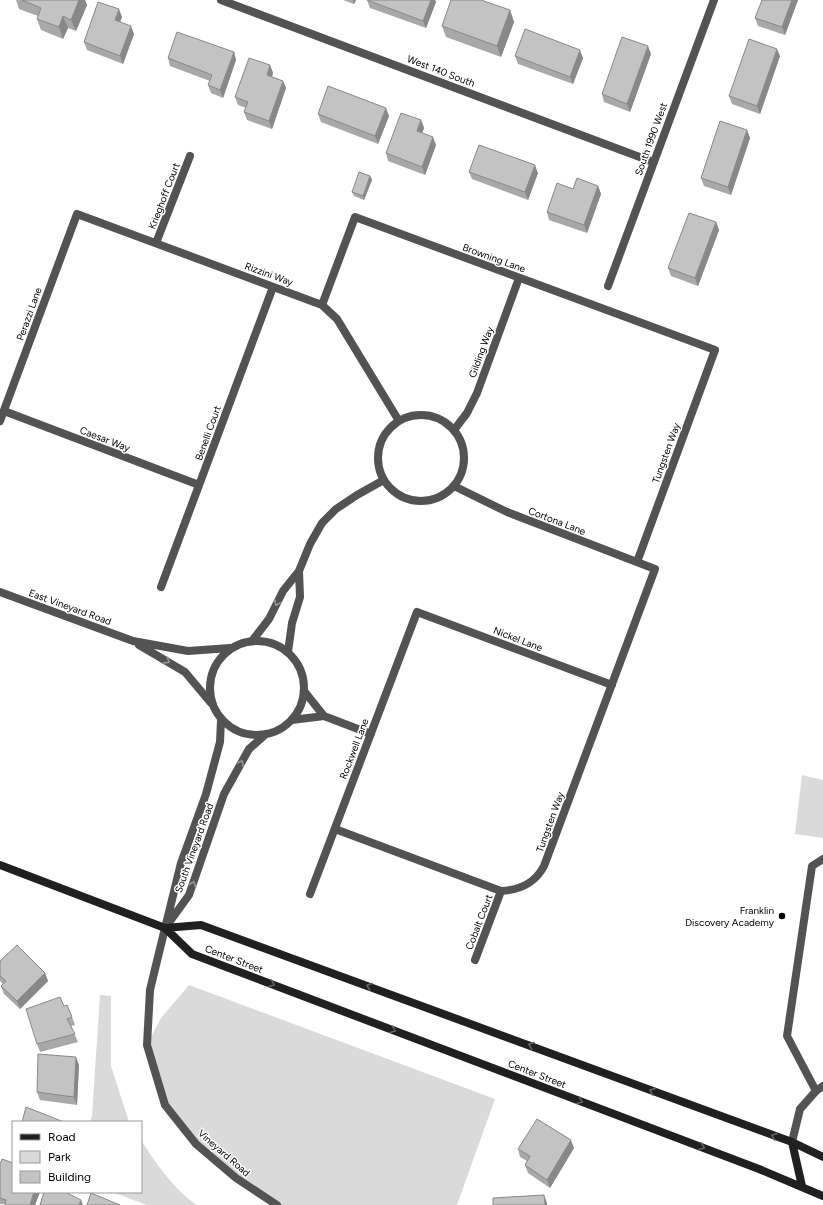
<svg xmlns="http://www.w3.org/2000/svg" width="823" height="1205" viewBox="0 0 823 1205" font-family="Figtree,sans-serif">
<rect width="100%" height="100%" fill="#fff"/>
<!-- green -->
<path fill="#dadada" d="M802,775L823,780V838L795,834Z
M189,985L495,1099L457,1205H277L196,1144L165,1105L147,1045L161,1018Z
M100,995L111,996V1066L129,1122H90L92,1116Z
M141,1140C154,1161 177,1193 197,1205H147L112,1192H141Z"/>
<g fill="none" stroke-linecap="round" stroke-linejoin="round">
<!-- service -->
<path stroke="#535353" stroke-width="8" d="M816,1091L787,1036L812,866L823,859
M792,1142L800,1109L816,1091L823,1086"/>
<!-- minor -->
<path stroke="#535353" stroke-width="8" d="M221,0L653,162
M156,243L190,156
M608,286L714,0
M322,305L355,217L715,350L637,562
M4,411L199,485
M378 458a43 43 0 1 1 86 0a43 43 0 1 1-86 0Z
M0,421L77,214L322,305L337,319L399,421
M454,430L467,413L477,393L519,278
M161,587L273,287
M252,641L269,619L283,591L299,571L310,544L322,523L336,509L357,495L382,481
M288,652L292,623L300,597L299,571
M304,691L324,716
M292,720L324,716L371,734
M335,829L501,891C521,890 535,883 544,866L655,569L507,512L454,486
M310,894L417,612L612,685
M475,960L501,891"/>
<!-- tertiary -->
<path stroke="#535353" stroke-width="8" d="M0,592L133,641L188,651L230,648
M210 688a47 47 0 1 1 94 0a47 47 0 1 1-94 0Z
M139,645L185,672L211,703
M221,720L220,742L206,794L181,863L156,965L150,990L147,1045L165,1105L196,1144L236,1178L277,1205
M168,924L189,895L224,794L249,749L266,734"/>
<!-- secondary -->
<path stroke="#202020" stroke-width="8" d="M0,865L165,928L192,954L759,1169L823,1196
M165,928L201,925L792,1142L823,1157
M792,1142L802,1186"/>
</g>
<!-- wall -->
<path fill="#a8a8a8" d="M16,0H85L87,5L76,31L68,28L63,39L41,30L37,19L38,16L19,9Z
M343,0H356L354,4Z
M367,0H435L436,2L426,28L370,8Z
M798,0L785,35L758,26L755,18Z
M510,10L514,22L501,57L446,37L442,26Z
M122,17L120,22L134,34L123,64L87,50L84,42Z
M234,52L236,60L223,98L211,93L208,85L210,81L170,66L168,58Z
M651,54L630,112L604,102L602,94Z
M515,56L583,58L573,84L518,64Z
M780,56L760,114L732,104L729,96Z
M270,65L273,73L272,77L283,81L286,88L272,129L247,120L244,112L246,108L238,105L235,97Z
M318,114L389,116L378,144L321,122Z
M421,120L424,128L422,133L436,145L425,175L388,161L386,153Z
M747,130L750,138L731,195L704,186L701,178Z
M469,172L538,173L528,200L472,179Z
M370,176L372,180L364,200L354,196L352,192Z
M598,186L601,194L587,233L549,220L547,212L573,189Z
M716,222L719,230L698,286L671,276L668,268Z
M0,961L45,973L48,981L20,1009L4,994L1,986L3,984L0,981Z
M64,1006L72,1017L75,1025L71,1026L78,1042L40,1052L37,1044Z
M79,1065L77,1105L40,1100L37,1092Z
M574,1148L550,1188L528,1173L525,1165L527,1161L520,1157L518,1149Z
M0,1164L13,1192H40L35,1205L0,1204Z"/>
<!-- shaded-wall -->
<path fill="#888" d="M79,0H85L87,5L76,31L71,20Z
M353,0H356L354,4Z
M431,0H435L436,2L426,28L423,21Z
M792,0H798L785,35L782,27Z
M119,9L122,17L118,28L115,20Z
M510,10L514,22L501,57L497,46Z
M63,16L68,28L63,39L59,27Z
M131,26L134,34L123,64L120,56Z
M648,46L651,54L630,112L627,104Z
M777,49L780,56L760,114L757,106Z
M580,50L583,58L573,84L570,77Z
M234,52L236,60L223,98L220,90Z
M270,65L273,73L270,83L267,75Z
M283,81L286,88L272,129L269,121Z
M386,108L389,116L378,144L375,136Z
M421,120L424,128L420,139L417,131Z
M747,130L750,138L731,195L728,187Z
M433,137L436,145L425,175L422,167Z
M535,165L538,173L528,200L525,192Z
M370,176L372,180L364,200L363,196Z
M598,186L601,194L587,233L584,225Z
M716,222L719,230L698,286L695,278Z
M45,973L48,981L20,1009L17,1001Z
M76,1057L79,1065L77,1105L74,1097Z
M571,1140L574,1148L550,1188L547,1180Z
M34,1192H40L35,1205H30Z
M544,1195L547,1203V1205H545Z
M81,1200L83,1205H79Z"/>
<!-- building -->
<path fill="#c3c3c3" stroke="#888" d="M22,0H79L71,20L63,16L59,27L37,19L41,8Z
M367,0H431L423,21Z
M451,0H481L510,10L497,46L442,26Z
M762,0H792L782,27L755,18Z
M98,2L119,9L115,20L131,26L120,56L84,42Z
M525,29L580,50L570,77L515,56Z
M177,32L234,52L220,90L208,85L212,75L168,58Z
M622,37L648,46L627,104L602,94Z
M749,39L777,49L757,106L729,96Z
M249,58L270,65L267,75L283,81L269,121L244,112L248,102L235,97Z
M328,86L386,108L375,136L318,114Z
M401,113L421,120L417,131L433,137L422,167L386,153Z
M720,121L747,130L728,187L701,178Z
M479,145L535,165L525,192L469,172Z
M359,172L370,176L363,196L352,192Z
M577,178L598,186L584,225L547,212L557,183L573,189Z
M689,213L716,222L695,278L668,268Z
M17,945L45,973L17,1001L1,986L6,981L0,976V961Z
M60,997L64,1006L67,1005L72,1017L67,1019L75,1034L37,1044L26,1009Z
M38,1054L76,1057L74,1097L37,1092Z
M26,1107L64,1122H22Z
M537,1119L571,1140L547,1180L525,1165L530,1156L518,1149Z
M2,1159L13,1163V1192H34L30,1205H5L6,1200L0,1198V1164Z
M44,1192H68L67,1193L81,1200L79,1205H40Z
M91,1193L120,1205H87Z
M544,1195L545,1205H493V1198Z"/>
<!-- one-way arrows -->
<defs><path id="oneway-chevron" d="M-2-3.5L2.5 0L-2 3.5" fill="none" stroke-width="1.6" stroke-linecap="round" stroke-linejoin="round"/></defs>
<g stroke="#989898">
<use href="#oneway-chevron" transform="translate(277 603) rotate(114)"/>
<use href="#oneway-chevron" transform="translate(167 661) rotate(31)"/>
<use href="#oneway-chevron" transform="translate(241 763) rotate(-62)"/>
<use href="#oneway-chevron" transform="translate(193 884) rotate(-71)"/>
</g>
<g stroke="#636363">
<use href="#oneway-chevron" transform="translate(272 984) rotate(21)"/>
<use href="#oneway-chevron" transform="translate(369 986) rotate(-160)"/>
<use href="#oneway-chevron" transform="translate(393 1030) rotate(21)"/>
<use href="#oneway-chevron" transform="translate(531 1045) rotate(-160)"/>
<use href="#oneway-chevron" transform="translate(652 1091) rotate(-160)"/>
<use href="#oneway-chevron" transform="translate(580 1101) rotate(21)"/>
<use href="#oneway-chevron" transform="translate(774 1136) rotate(-160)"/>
<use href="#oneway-chevron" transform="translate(702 1147) rotate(21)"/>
</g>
<!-- markers -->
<circle fill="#000" stroke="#fff" stroke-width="1.5" cx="782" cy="916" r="4"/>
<g text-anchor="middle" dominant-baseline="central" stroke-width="3" stroke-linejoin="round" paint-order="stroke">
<!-- street labels -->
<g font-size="10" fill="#000" stroke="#fff">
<text transform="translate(441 71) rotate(21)">West 140 South</text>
<text transform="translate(651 139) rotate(-70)">South 1990 West</text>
<text transform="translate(164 196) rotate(-69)">Krieghoff Court</text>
<text transform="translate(494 258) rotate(20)">Browning Lane</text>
<text transform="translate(269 274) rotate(20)">Rizzini Way</text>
<text transform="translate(29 314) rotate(-70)">Perazzi Lane</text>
<text transform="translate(481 352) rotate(-70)">Gilding Way</text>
<text transform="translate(208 433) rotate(-70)">Benelli Court</text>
<text transform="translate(105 439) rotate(21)">Caesar Way</text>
<text transform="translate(666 453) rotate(-70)">Tungsten Way</text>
<text transform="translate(557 521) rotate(21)">Cortona Lane</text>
<text transform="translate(70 607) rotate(20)">East Vineyard Road</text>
<text transform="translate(518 639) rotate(21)">Nickel Lane</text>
<text transform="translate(354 749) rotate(-69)">Rockwell Lane</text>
<text transform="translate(550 822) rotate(-70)">Tungsten Way</text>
<text transform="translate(194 848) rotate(-70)">South Vineyard Road</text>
<text transform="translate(479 922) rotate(-69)">Cobalt Court</text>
<text transform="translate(234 959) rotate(21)">Center Street</text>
<text transform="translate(537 1074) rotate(21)">Center Street</text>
<text transform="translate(224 1153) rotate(41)">Vineyard Road</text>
</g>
<!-- poi labels -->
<g font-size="10" fill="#000" stroke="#fff" text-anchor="end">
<text x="774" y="910">Franklin<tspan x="774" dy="12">Discovery Academy</tspan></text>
</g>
</g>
<!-- legend -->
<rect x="12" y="1121" width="130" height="72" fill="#ffffff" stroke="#999999"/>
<rect x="20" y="1134" width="20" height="6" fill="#202020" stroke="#999999"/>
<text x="48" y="1141" font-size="12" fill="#000000">Road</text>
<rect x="20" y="1151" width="20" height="12" fill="#dadada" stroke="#999999"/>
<text x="48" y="1161" font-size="12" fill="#000000">Park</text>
<rect x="20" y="1171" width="20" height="12" fill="#c3c3c3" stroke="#999999"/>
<text x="48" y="1181" font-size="12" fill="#000000">Building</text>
</svg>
